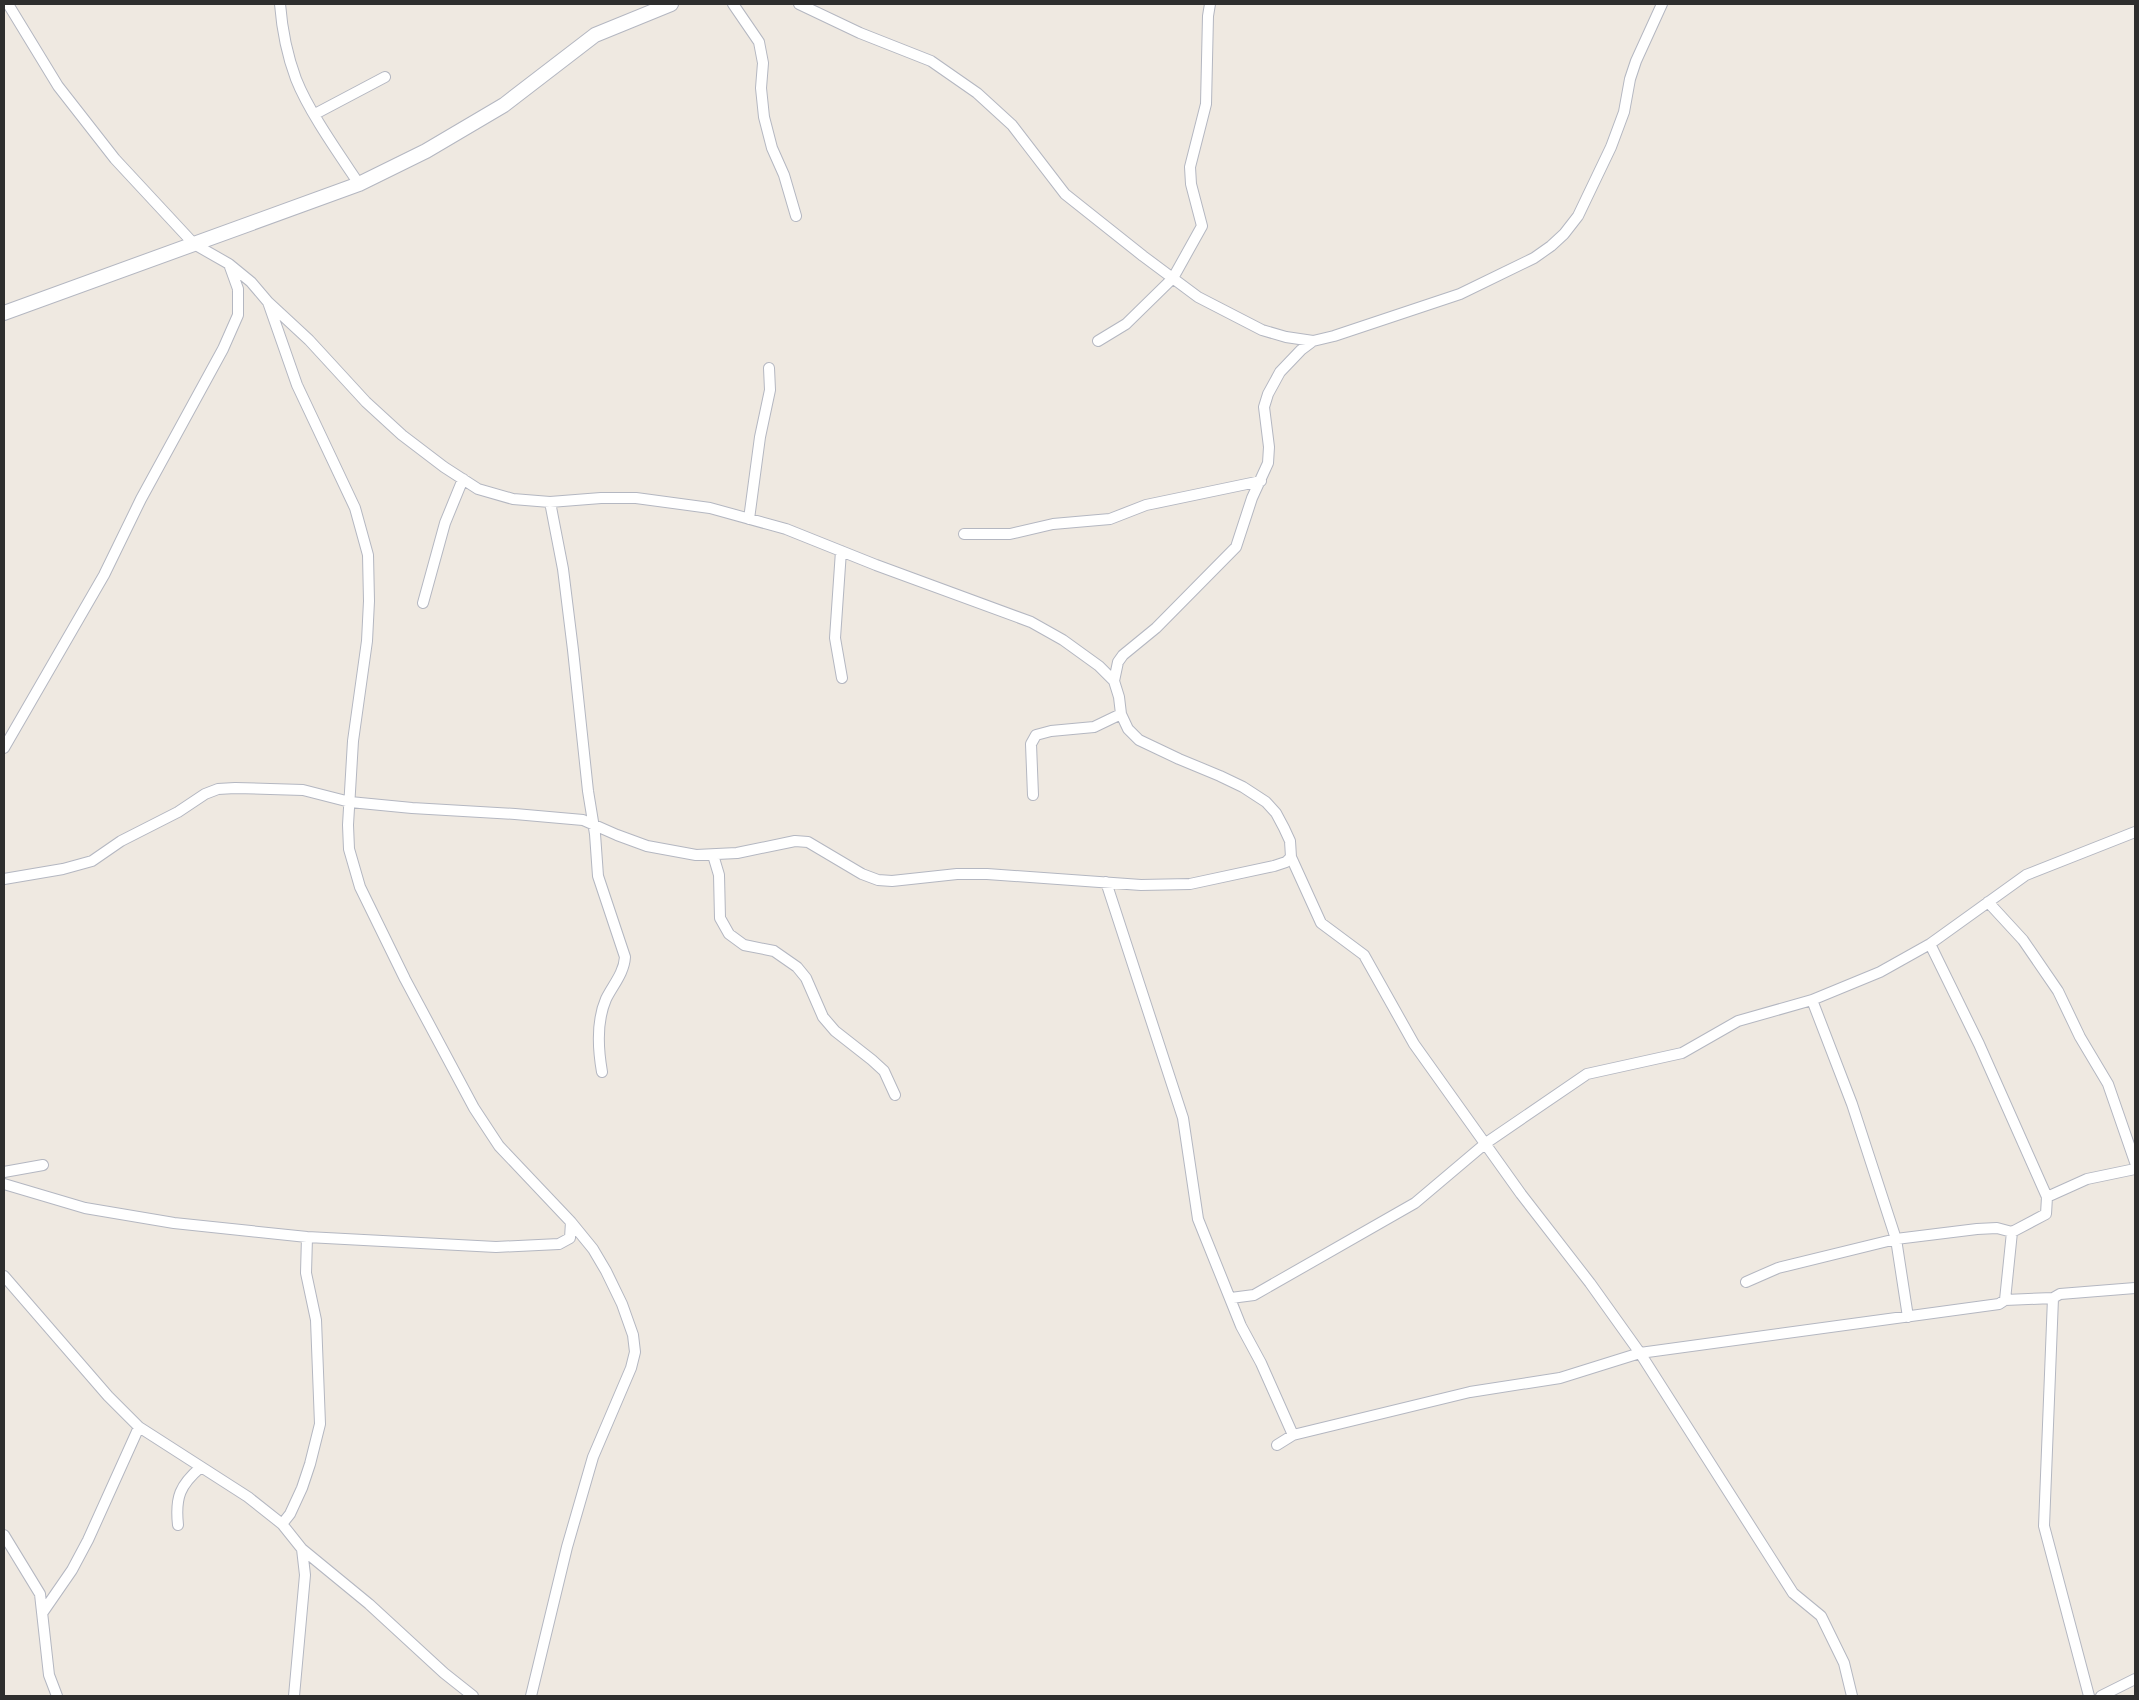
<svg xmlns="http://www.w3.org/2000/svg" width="2139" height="1700" viewBox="0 0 2139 1700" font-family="'Open Sans',sans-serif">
<rect width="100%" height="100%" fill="#efe9e1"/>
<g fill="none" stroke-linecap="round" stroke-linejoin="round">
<defs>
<path id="street" d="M280,4C282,29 287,55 296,79C309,112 339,154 359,184
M733,4L759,42L763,63L761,88L764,117L772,148L784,175L796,216
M799,4L860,33L931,61L977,93L1012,125L1065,194L1143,256L1198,297L1262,330L1286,337L1313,341L1334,336L1460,294L1534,258L1551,246L1564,234L1578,216L1611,147L1624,112L1630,79L1636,61L1662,4
M315,114L385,77
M229,264L251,282L268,302L297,385L355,508L368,555L369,601L367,641L353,741L348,825L349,849L360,887L405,979L474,1108L499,1146L571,1222L593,1249L606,1271L622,1304L633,1335L635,1352L631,1368L593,1457L567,1547L531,1696
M268,302L309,340L366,402L402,435L444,467L478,489L513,499L550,502L601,498H636L710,508L786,529L876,565L1031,622L1063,640L1099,666L1114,681L1119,697L1121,714L1128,729L1139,740L1179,759L1220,776L1243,787L1266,802L1276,813L1284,828L1290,841L1291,857L1321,923L1364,955L1414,1044L1521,1194L1590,1283L1640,1353L1793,1593L1821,1616L1844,1663L1852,1696
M1098,341L1126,324L1173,278L1202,226L1191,184L1190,167L1206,104L1208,16L1210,4
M550,502L563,569L573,650L588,791L595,834L598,876L625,957C624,973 613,985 606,999C596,1022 598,1049 602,1072
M749,519L760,437L770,390L769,368
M964,534H1010L1053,524L1110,519L1146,505L1261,481
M841,551L835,638L842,678
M423,603L445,523L463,479
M1114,681L1118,662L1123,655L1156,628L1236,547L1252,498L1268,463L1269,447L1264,407L1268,394L1280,372L1301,350L1313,341
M4,748L104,575L141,499L223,349L238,315V289L229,264L194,244L115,159L58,86L8,4
M1033,795L1031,744L1036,735L1051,731L1094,727L1121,714
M713,855L719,875L720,918L729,934L744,945L774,951L797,967L806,978L823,1017L835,1031L872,1060L884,1071L895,1095
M4,879L63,869L92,861L121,841L178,812L205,794L218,789L235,788L303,790L350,802L412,808L515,814L583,820L617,835L647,846L696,855L737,853L795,841L808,842L862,874L878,880L892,881L957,874H987L1141,885L1190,884L1274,866L1286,862L1291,857
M1106,882L1183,1118L1198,1219L1241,1326L1261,1363L1293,1435
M1988,902L2023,940L2058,991L2080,1037L2108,1084L2135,1162
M1930,944L1979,1044L2047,1197
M1812,1000L1852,1104L1896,1239L1908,1317
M4,1172L43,1165
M4,1184L85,1208L174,1223L307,1237L496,1247L559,1244L570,1238L571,1222
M4,1276L108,1396L139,1427L248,1497L282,1524L302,1549L305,1575L294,1696
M1746,1282L1778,1268L1896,1239L1977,1229L1997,1228L2012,1232L2046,1214L2047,1197L2087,1179L2135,1169
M1231,1298L1254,1295L1415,1203L1486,1143L1587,1074L1682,1053L1738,1021L1812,1000L1880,972L1930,944L2026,875L2135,832
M2053,1298L2044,1526L2089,1696
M2005,1300L2012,1232
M1277,1445L1293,1435L1470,1392L1560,1378L1640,1353L1999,1304L2005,1300L2053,1298L2060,1294L2135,1288
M282,1524L290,1514L302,1488L310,1464L320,1424L316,1320L306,1273L307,1237
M178,1525C175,1497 180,1485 201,1467
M4,1535L40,1594L49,1675L57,1696
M302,1549L369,1604L444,1673L473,1696
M43,1612L72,1570L88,1540L139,1427
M2101,1696L2135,1679"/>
<path id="secondary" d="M4,313L359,184L426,151L504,105L595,35L671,4"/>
</defs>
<!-- street casing -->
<use href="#street" stroke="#b4b7c1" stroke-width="12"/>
<!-- secondary casing -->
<use href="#secondary" stroke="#b4b7c1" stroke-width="16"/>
<!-- street -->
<use href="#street" stroke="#fff" stroke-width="10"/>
<!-- secondary -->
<use href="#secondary" stroke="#fff" stroke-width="14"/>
</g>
<!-- border -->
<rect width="2139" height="1700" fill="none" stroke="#2e2e2e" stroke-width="10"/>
</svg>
